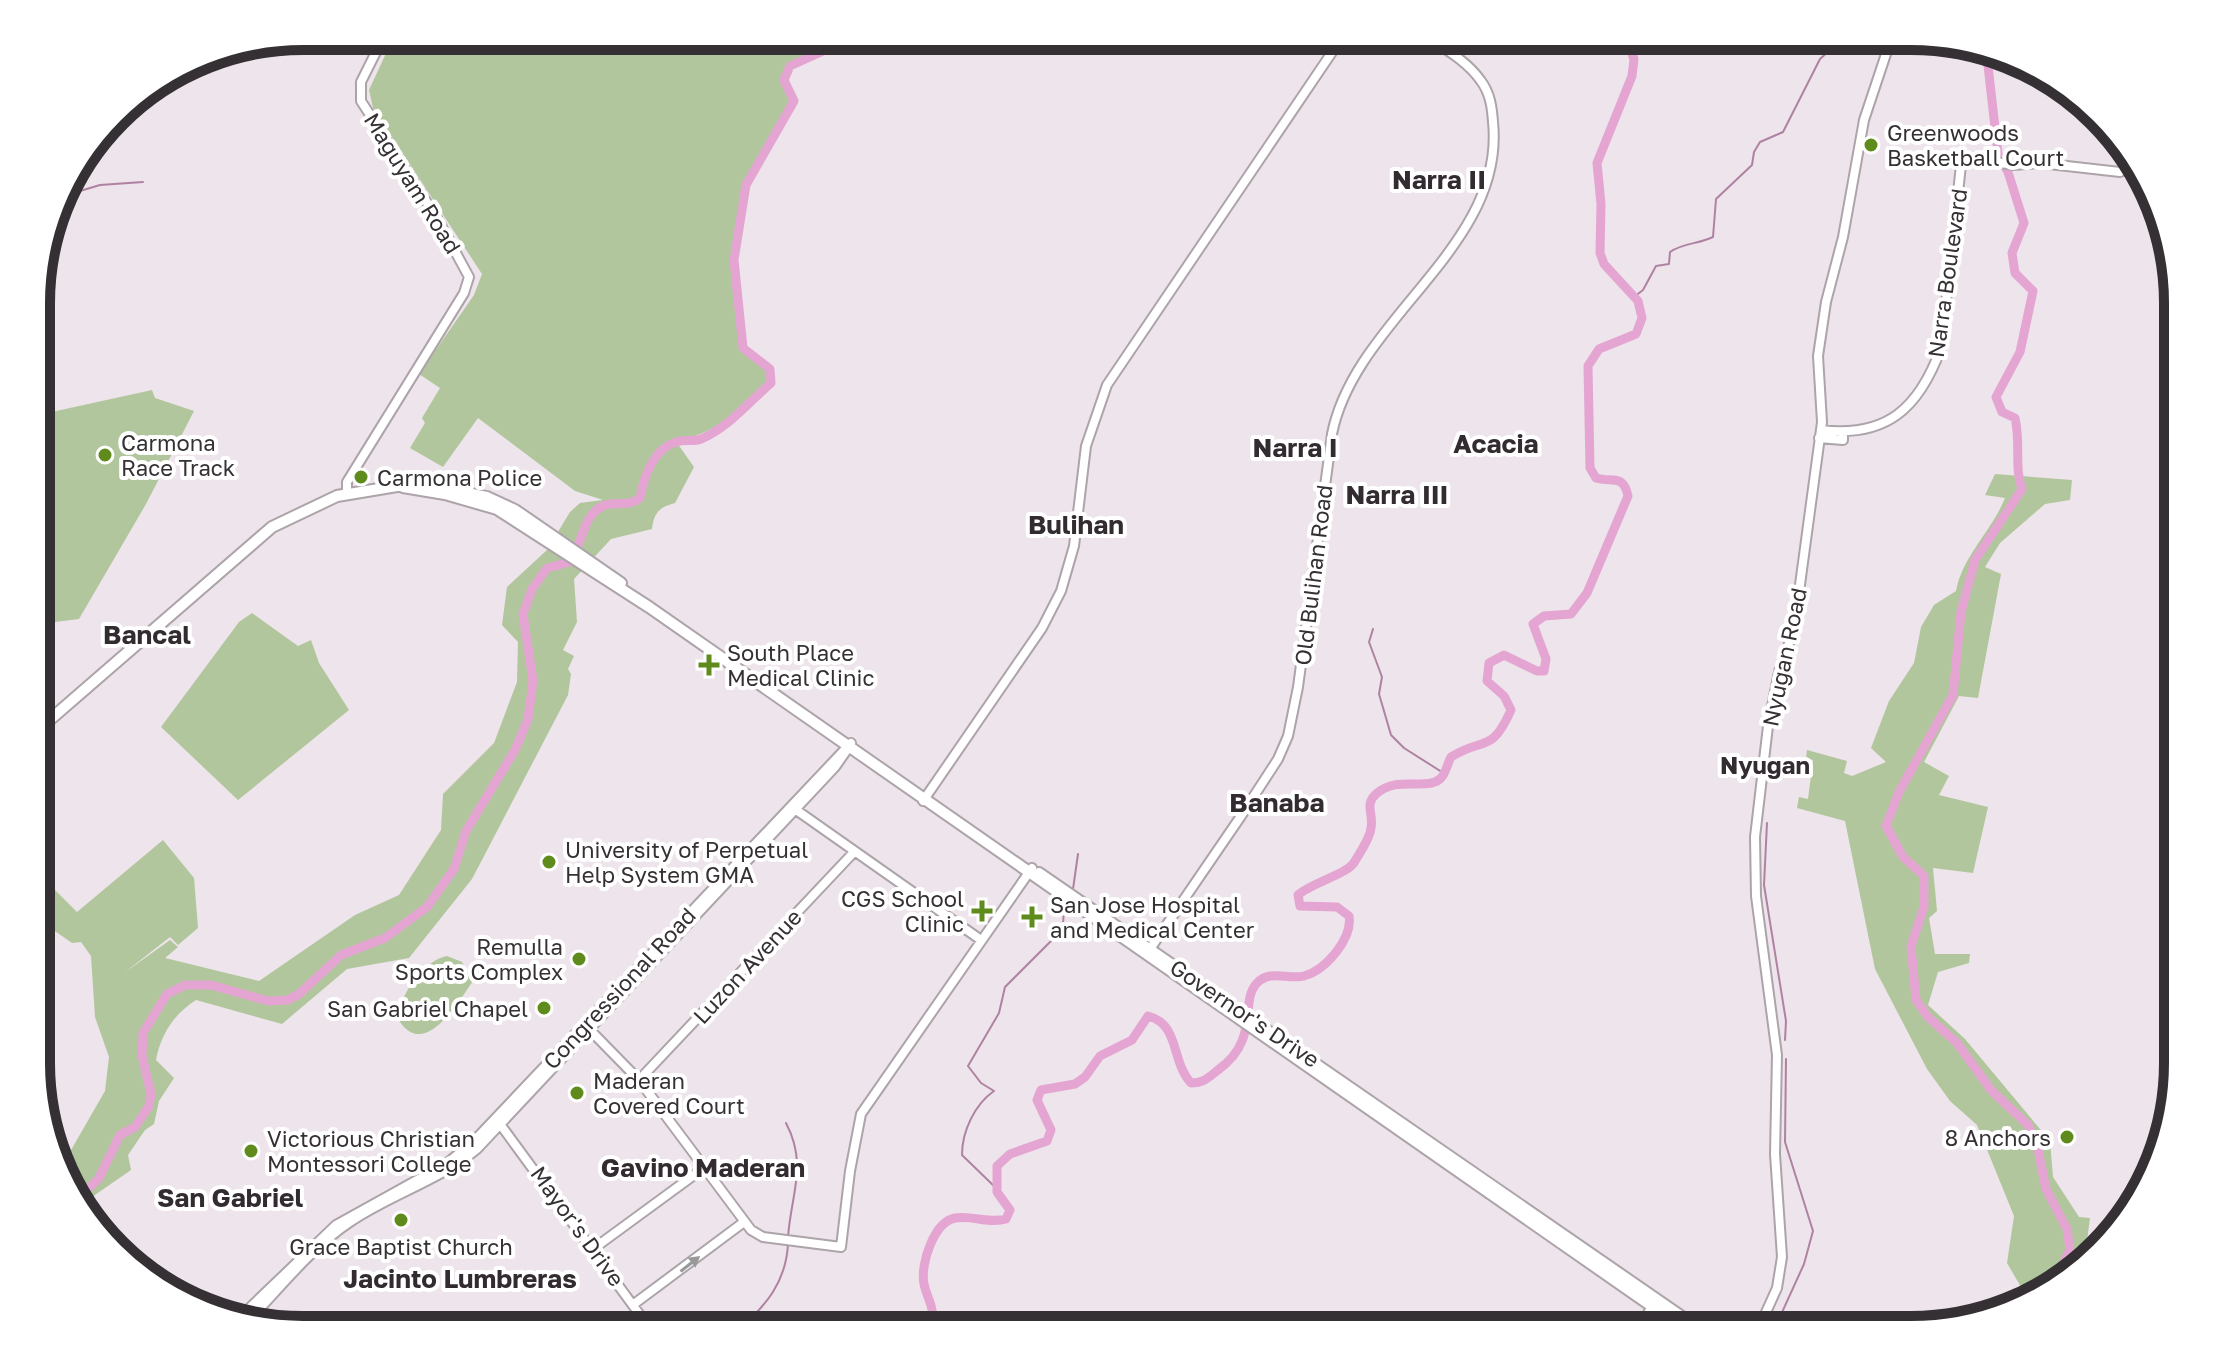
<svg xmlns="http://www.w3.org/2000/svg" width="2214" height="1366" viewBox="0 0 2214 1366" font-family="'Golos Text',sans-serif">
<rect width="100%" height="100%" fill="#eee4eb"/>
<!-- green -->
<path fill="#b1c69c" d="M394,36H834L829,44L788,63L782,81L791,102L743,185L732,260L741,349L768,369L769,382C740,408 716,436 675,440L694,467L675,503C659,507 654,513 652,529L611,539L574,579L577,622L563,650L574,656L568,669L571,674L568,695L472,879L409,958L347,969L282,1024L196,1000C174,1014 161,1034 156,1060L174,1078L159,1101L154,1124L145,1130L128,1155L131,1170L79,1206L63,1164L105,1091L109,1057L95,1017L91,956L81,942L72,943L42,922L38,929V873L77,912L163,840L194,878L198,928L178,945L170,937L124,973L170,940L178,947L165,958L259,981L355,915L399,895L441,830L443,794L494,743L517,682L518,642L502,625L507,587L547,550L570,512L580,503L603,500L575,491L478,418L443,467L410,448L425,423L422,418L440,388L419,374L474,295L482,274L373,108L369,90Z
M152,390L155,398L194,411L146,504L79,619L47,623L46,633L38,643V415Z
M1995,474L2072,480L2070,500L2045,504L2000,543L1985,567L2001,574L1978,698L1959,696L1924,762L1949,776L1939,795L1988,807L1973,873L1933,868L1937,911L1929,918L1935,954H1970L1969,963L1938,972L1928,1005L1965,1039L2050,1141L2053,1177L2079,1217L2090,1218L2085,1256L2044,1294L2028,1299L2007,1263L2014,1216L1977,1125L1950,1101L1927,1069L1875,969L1845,821L1797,808L1799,797L1808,799L1813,760L1806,758L1807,750L1847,761L1844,773L1852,776L1886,762L1871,748L1889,701L1914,663L1921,627L1934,605L1956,591C1963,555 1992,531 2005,498L1985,495Z
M252,613L298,646L311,640L319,663L349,710L238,800L161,727L239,622Z
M447,956L462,962L469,975L473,971L478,974C462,995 427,1061 400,1022C394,1000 425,959 447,956Z"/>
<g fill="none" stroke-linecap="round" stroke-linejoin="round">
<!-- stream -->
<path stroke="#af82a2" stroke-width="2" d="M60,197L100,185L143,182
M1634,297L1643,290L1656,266L1669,264L1670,252C1682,243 1699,244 1713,237L1716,199L1752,165L1754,152L1760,142L1783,132L1820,59L1831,49L1841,48L1846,36
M1373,629L1369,642L1382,677L1379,694L1391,735L1404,748L1445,774
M1767,823L1764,885L1786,1021L1785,1040
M1073,889L1078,854
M786,1123C808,1165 791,1194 788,1237
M996,1188L962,1155C962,1131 975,1104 994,1091L981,1083L968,1066L999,1013L1005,987L1052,940L1063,925L1064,908
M738,1330C766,1306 786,1282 788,1244
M1774,1330L1804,1264L1813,1231L1785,1142L1786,1059"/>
<!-- river -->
<path stroke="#e4a5d2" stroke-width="9" d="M1986,48L1998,154L2008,172L2024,223L2012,253L2015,273L2033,291L2020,352L1996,397L2002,412L2015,418C2021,443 2014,468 2022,489L1975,560L1961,612L1953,695L1899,792L1886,826L1903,857L1924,876V907L1911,946L1916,1000L1928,1017L1957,1043L1991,1090L2028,1125L2037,1145L2046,1189L2067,1229L2070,1250L2050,1289
M77,1200L99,1178L120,1135L135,1127L149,1106L151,1094L142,1056L143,1033L167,994L185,985H211L268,1001L288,1000L299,994L341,955L385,938L427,907L454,869L466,831L515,750L528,719L533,681L523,614L532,589L547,568L570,562C582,545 583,514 603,506C617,500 627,508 640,498C644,477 653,449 676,442C684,439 694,442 701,439C728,428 750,401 771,383L770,369L743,348L734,260L746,185L794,101L784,80L790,66L832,47L839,36
M852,1330L865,1325L890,1330
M925,1330C940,1312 928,1303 924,1284C920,1264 934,1222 955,1218C972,1215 989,1224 1006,1219L1010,1210L997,1192V1166L1010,1154L1047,1141L1051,1130L1037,1100L1041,1090L1075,1084L1085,1077L1100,1056L1132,1040L1148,1016C1180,1024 1171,1062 1191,1083C1204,1083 1209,1077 1218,1070C1261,1039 1239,1002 1257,983C1270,969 1288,980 1304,976C1326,970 1353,938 1349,916L1337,907L1300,906L1298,895C1313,882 1349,874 1355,861C1360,852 1370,839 1371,828C1374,814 1364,805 1376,794C1397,775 1426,791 1440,779C1446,774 1447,764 1451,757C1484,736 1491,755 1511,710L1504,696L1487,681L1489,663L1504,655L1537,671H1544L1546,659L1533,624L1544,616L1571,614L1587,593L1628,496C1623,473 1612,483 1596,478L1590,468L1588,366L1599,349L1636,334L1642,318L1638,301L1604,264L1600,253L1601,204L1597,163L1632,76L1634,59L1625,36"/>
<defs>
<path id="secondary" d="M1821,430C1887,438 1919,408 1941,348L1962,156L2013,165L2040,163L2120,172L2138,165
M1819,438L1843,440V432
M347,494V482L464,293L469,277L437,218L361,101V82L384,36
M923,801L1042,628L1061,591L1074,546L1086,446L1107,385L1343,36
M792,807L981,940
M1148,952L1241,816L1278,759L1288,736L1298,687L1332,434C1355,318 1506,247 1493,122C1492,107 1490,93 1481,81C1467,61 1445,49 1425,36
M588,1028L639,1080L751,1230L763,1237L841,1247L850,1171L861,1114L1032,868
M639,1080L854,852
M497,1120L640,1315L619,1330
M593,1249L705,1167
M634,1304L744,1222
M238,1319L336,1225L446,1164L473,1142L851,743
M248,1321C280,1288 311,1248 350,1222C391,1194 439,1181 477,1149L835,767L851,744
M1758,1330L1777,1288L1782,1257L1775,1154L1777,1055L1756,896L1755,837L1768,726L1779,672L1794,629L1822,422L1818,356L1826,302L1843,237L1864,120L1892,36"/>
<path id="primary" d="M1639,1330L1655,1302"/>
<path id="highway" d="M403,487L445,494L497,509L649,607L1686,1330
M38,730L272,527L337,496L415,483L487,497L515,510L621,583
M1039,873L1701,1330"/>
</defs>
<!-- secondary casing -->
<use href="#secondary" stroke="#ada4aa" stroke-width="12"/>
<!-- primary casing -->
<use href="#primary" stroke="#ada4aa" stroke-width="13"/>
<!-- highway casing -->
<use href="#highway" stroke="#ada4aa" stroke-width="14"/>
<!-- secondary -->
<use href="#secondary" stroke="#fff" stroke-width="8"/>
<!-- primary -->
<use href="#primary" stroke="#fff" stroke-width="9"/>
<!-- highway -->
<use href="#highway" stroke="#fff" stroke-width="10"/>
</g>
<!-- one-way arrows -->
<defs><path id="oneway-solid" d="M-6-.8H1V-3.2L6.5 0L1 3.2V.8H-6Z" transform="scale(2)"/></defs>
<use fill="#9a9899" href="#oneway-solid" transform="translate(690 1264) rotate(-38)"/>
<!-- markers -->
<g fill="#5f8b1d" stroke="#fff" stroke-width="3">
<circle cx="1871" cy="145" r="8"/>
<circle cx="105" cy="455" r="8"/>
<circle cx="361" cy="477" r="8"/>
<path d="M705 653h8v8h8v8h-8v8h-8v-8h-8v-8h8z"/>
<circle cx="549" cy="862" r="8"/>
<path d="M978 899h8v8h8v8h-8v8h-8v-8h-8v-8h8z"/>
<path d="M1028 905h8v8h8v8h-8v8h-8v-8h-8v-8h8z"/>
<circle cx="579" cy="959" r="8"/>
<circle cx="544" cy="1008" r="8"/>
<circle cx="577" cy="1093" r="8"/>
<circle cx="2067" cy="1137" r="8"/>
<circle cx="251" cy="1151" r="8"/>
<circle cx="401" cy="1220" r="8"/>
</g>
<g text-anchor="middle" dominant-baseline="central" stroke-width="8" stroke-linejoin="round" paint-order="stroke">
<!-- poi labels -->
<g font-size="22" fill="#343033" stroke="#fff" text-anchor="start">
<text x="1887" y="132">Greenwoods<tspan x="1887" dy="25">Basketball Court</tspan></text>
<text x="121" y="442">Carmona<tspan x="121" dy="25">Race Track</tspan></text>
<text x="377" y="477">Carmona Police</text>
<text x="727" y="652">South Place<tspan x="727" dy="25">Medical Clinic</tspan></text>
<text x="565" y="849">University of Perpetual<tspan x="565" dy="25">Help System GMA</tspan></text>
<text x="964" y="898" text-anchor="end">CGS School<tspan x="964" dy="25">Clinic</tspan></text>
<text x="1050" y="904">San Jose Hospital<tspan x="1050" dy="25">and Medical Center</tspan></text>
<text x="563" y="946" text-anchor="end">Remulla<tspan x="563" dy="25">Sports Complex</tspan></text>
<text x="528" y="1008" text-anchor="end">San Gabriel Chapel</text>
<text x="593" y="1080">Maderan<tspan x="593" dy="25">Covered Court</tspan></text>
<text x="2051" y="1137" text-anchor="end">8 Anchors</text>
<text x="267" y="1138">Victorious Christian<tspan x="267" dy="25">Montessori College</tspan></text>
<text x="401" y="1246" text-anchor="middle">Grace Baptist Church</text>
</g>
<!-- street labels -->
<g font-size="22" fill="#343033" stroke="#fff">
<text transform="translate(413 183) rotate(58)">Maguyam Road</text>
<text transform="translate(1947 273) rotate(-82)">Narra Boulevard</text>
<text transform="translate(1313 575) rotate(-83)">Old Bulihan Road</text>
<text transform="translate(1784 657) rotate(-78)">Nyugan Road</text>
<text transform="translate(747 966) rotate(-47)">Luzon Avenue</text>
<text transform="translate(619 988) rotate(-47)">Congressional Road</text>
<text transform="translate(1245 1013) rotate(34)">Governor's Drive</text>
<text transform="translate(578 1226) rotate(54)">Mayor's Drive</text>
</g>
<!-- neighbourhood labels -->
<g font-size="24" font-weight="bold" fill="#322b30" stroke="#fff">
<text x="1765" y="764">Nyugan</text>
</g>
<!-- quarter labels -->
<g font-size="26" font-weight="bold" fill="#322b30" stroke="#fff">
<text x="1439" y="179">Narra II</text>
<text x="1496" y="443">Acacia</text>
<text x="1295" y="447">Narra I</text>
<text x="1397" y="494">Narra III</text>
<text x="1076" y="524">Bulihan</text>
<text x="147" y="634">Bancal</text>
<text x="1277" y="802">Banaba</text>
<text x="703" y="1167">Gavino Maderan</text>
<text x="230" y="1197">San Gabriel</text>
<text x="460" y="1278">Jacinto Lumbreras</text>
</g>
</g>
<!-- crop -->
<path d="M0 0H2214V1366H0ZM303 50H1911A253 253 0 0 1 2164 303V1063A253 253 0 0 1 1911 1316H303A253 253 0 0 1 50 1063V303A253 253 0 0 1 303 50Z" fill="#fff" fill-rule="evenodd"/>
<path fill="none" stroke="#343033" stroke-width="10" d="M303 50H1911A253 253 0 0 1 2164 303V1063A253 253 0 0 1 1911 1316H303A253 253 0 0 1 50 1063V303A253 253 0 0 1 303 50Z"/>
</svg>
